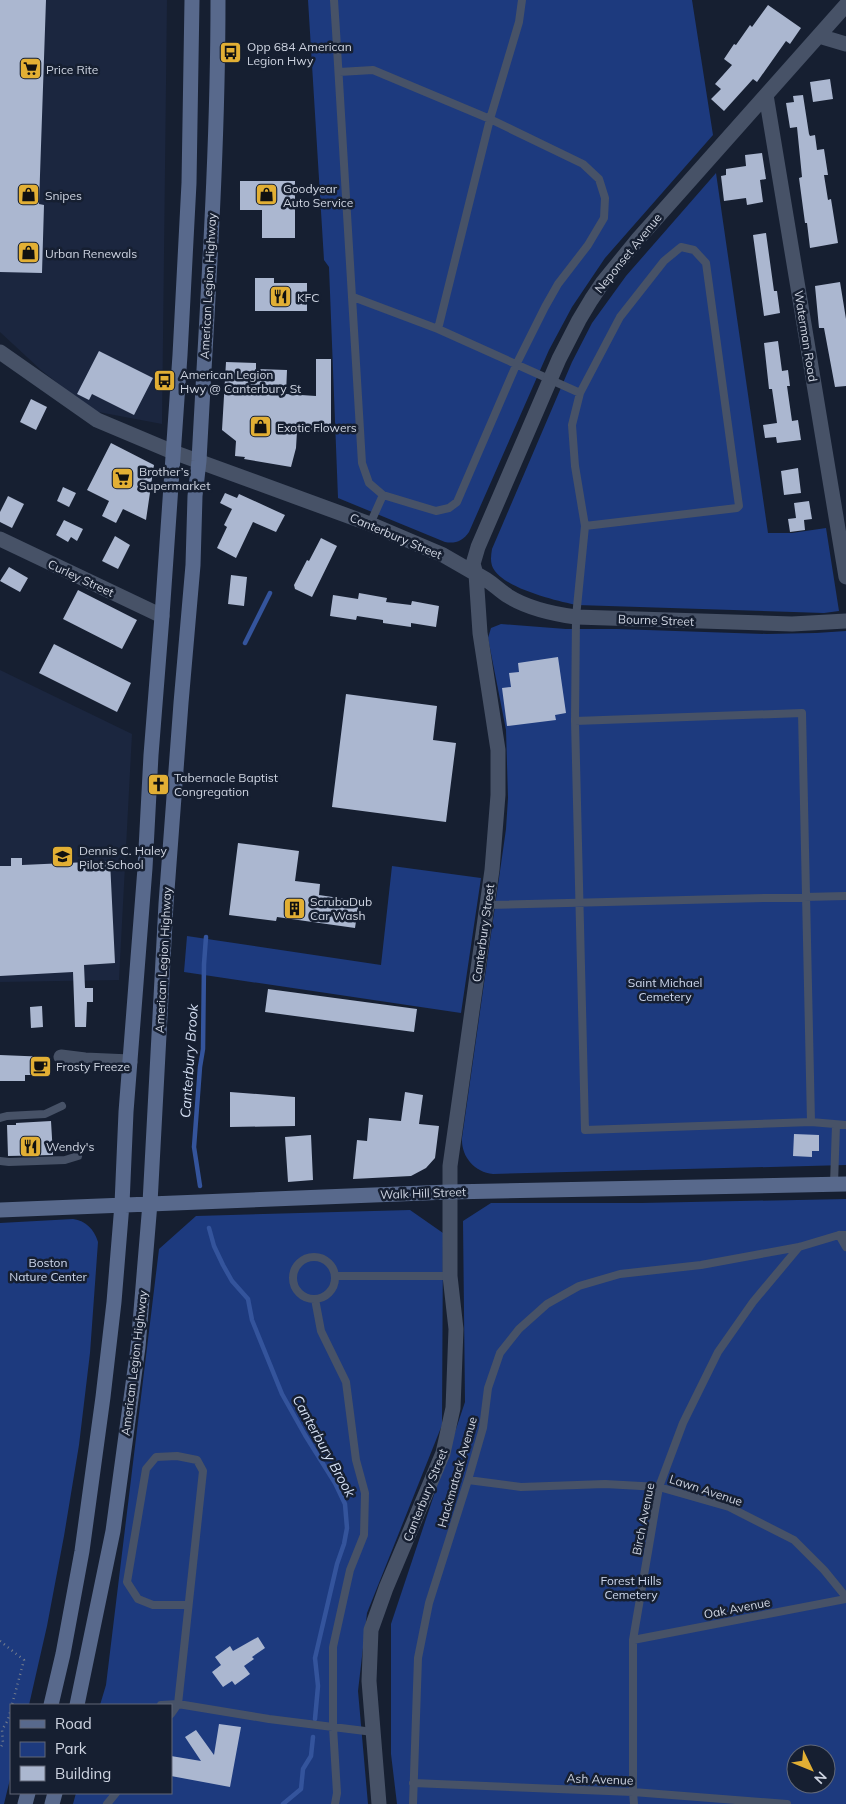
<svg xmlns="http://www.w3.org/2000/svg" width="846" height="1804" viewBox="0 0 846 1804" font-family="Mulish,sans-serif">
<rect width="100%" height="100%" fill="#161f31"/>
<!-- built -->
<path fill="#1b263f" d="M0,0H167L162,424L93,411L41,370L0,332Z
M0,670L132,734L119,980L0,982Z"/>
<!-- green -->
<path fill="#1d3a7e" fill-rule="evenodd" d="M308,0H692L713,135L605,258L572,307L549,350L469,532C463,541 455,544 445,542L338,498L329,267L324,260Z
M716,173L768,533H792L826,528L839,611L824,613L577,605C557,601 503,588 493,568C490,562 491,555 492,549L572,362L592,323L626,276Z
M501,624L566,629H617L767,634L816,633L846,631V1165L493,1174C474,1172 461,1156 462,1138L506,829L508,798L506,730L488,638L491,628Z
M392,866L481,878L461,1013L184,972L187,936L381,965Z
M846,1199V1804H397L391,1754V1624L465,1402L463,1221L491,1203H641ZM796,1754H826V1784H796Z
M410,1210L443,1233L442,1425L367,1613L358,1691L368,1804H73L76,1793H171V1705H100L106,1685L159,1249L196,1216Z
M73,1219C86,1221 94,1229 98,1242L90,1353L79,1445L64,1536L47,1626L29,1705H11V1775L4,1804H0V1223Z"/>
<g fill="none" stroke-linecap="round" stroke-linejoin="round">
<!-- stream -->
<path stroke="#34549c" stroke-width="4.5" d="M245,643L270,593
M200,1186L194,1147L200,1067L203,1049L204,964L206,937
M209,1228L214,1246L223,1265L232,1281L248,1299L252,1320L282,1394L305,1435L335,1483L345,1504L347,1528L344,1544L337,1564L315,1658L318,1686L315,1719
M283,1804L301,1789L303,1769L311,1756L313,1737"/>
</g>
<!-- building -->
<path fill="#abb7d0" d="M0,0H46L39,204L44,205L42,273L0,272Z
M768,5L801,28L790,44L786,41L757,82L753,79L724,111L711,99L721,89L715,84L732,65L724,59L734,44L736,45L750,25L752,27Z
M830,79L833,99L813,102L810,82Z
M803,95L809,134L810,136L815,135L817,150L824,149L828,175H824L828,200L831,199L838,243L810,248L807,223H805L799,178L802,177L797,127L790,128L786,103L794,102L793,96Z
M762,153L766,179L760,180L763,202L747,205L746,198L724,201L721,176L726,175V169L746,166L745,155Z
M240,181H295V238H262V210H240Z
M766,233L774,291H777L780,313L764,316L753,235Z
M255,278H274V283H307V311H255Z
M840,282L846,319V386L835,387L824,328H819L815,286Z
M778,341L782,371L788,370L790,386H787L792,421L798,420L801,440L777,443L776,437L765,438L763,425L777,423L772,389H769L764,343Z
M99,351L153,378L134,415L92,394L89,400L77,394Z
M316,359H331V432L297,431L296,448L291,467L244,459L245,457L235,456L236,441L222,430L226,362L256,363V369L287,370L286,394L316,396Z
M31,399L47,407L36,430L20,422Z
M111,443L154,465L146,520L123,509L116,523L102,516L109,501L87,490Z
M798,468L801,493L784,495L781,471Z
M63,487L76,493L69,507L57,501Z
M225,493L237,498L239,494L285,515L276,532L253,522L236,558L217,548L227,527L224,525L232,509L220,503Z
M8,496L24,504L12,528L0,522V512Z
M809,501L812,519L804,520L805,530L790,532L788,519L796,518L794,503Z
M64,520L83,529L77,541L71,537L68,542L56,535Z
M115,536L130,545L118,569L102,561Z
M321,538L337,546L312,597L295,589L294,585L307,560L309,561Z
M9,567L28,578L20,592L0,581Z
M231,575L247,577L244,606L228,604Z
M78,590L137,620L122,649L63,619Z
M359,593L387,598L386,602L411,605L412,601L439,606L436,627L411,623V627L383,623V620L357,616L356,620L330,616L333,595L358,599Z
M54,644L131,683L117,712L39,673Z
M558,657L566,713L555,715L556,720L507,726L502,688L511,687L509,673L519,672L518,663Z
M346,694L437,706L433,740L456,743L446,822L332,807Z
M238,843L299,851L295,881L320,884L319,895L359,901L355,928L277,917L276,921L229,915Z
M11,858H22V865L110,861L115,963L84,965L85,988H93V1002H87L86,1027H75L73,972L0,976V866H11Z
M268,989L417,1009L414,1032L265,1012Z
M42,1006L43,1027L31,1028L30,1007Z
M0,1055L49,1057V1075H25V1081H0Z
M230,1092L295,1097V1126L230,1127Z
M405,1092L423,1095L419,1124L439,1126L435,1158L426,1168L411,1176L353,1179L357,1140L367,1141L369,1118L401,1121Z
M51,1121L53,1155L8,1156L7,1125H16V1123Z
M794,1134L819,1135V1151H812V1157L793,1156Z
M311,1135L313,1180L288,1182L285,1137Z
M258,1637L265,1648L252,1657L254,1659L244,1666L250,1674L235,1685L232,1681L223,1687L212,1672L221,1665L215,1657L230,1646L233,1651Z
M219,1724L241,1727L230,1787L171,1776V1756L201,1761L185,1737L196,1730L214,1755Z"/>
<g fill="none" stroke-linecap="round" stroke-linejoin="round">
<!-- path -->
<path stroke="#767e8d" stroke-width="2.5" stroke-dasharray="1 4" stroke-linecap="butt" d="M0,1641L24,1660L8,1720L2,1730L3,1743L0,1749"/>
<!-- lane -->
<path stroke="#475267" stroke-width="8" d="M334,0C344,154 353,308 362,463L369,483L383,495L436,511L449,508L457,502L517,363L545,307L558,284L588,245L604,218L605,198L599,179L583,164L490,119L373,70L339,72
M353,297L438,329L580,393
M438,329L490,119L519,22L522,0
M370,524L383,495
M585,526L737,508L739,506L706,263L694,250L681,247L664,261L620,317L580,393L572,425L575,466L585,526L576,617L575,721L585,1130L811,1122L846,1125
M575,721L802,713L811,1122
M487,905L846,896
M0,1118L7,1116L45,1114L62,1106
M0,1161L9,1162L65,1160L78,1156
M834,1184L836,1125
M839,1235L846,1247
M293 1278a21 21 0 1 1 42 0a21 21 0 1 1-42 0Z
M336,1276H450
M315,1299L321,1331L346,1382L356,1460L365,1493L364,1535L350,1570L333,1647V1727L337,1793L335,1804
M468,1480L521,1487L605,1484L659,1487L729,1507L794,1540L824,1570L846,1597
M633,1640L846,1599
M161,1705L178,1704L269,1719L373,1732
M171,1714L178,1704L203,1471L197,1460L177,1456L156,1457L146,1469L127,1582L138,1599L153,1605H188
M413,1783L633,1792L787,1804
M107,1804L116,1793
M413,1804L418,1658L429,1603L468,1480L483,1428L488,1388L500,1353L519,1329L547,1304L579,1286L620,1274L701,1265L799,1247L839,1235H846
M634,1804L633,1792V1640L659,1487L683,1423L718,1352L753,1302L799,1247"/>
<!-- street -->
<path stroke="#475267" stroke-width="15" d="M846,5L638,239L603,282L591,300L579,320L559,359L478,547L473,564L476,574C490,580 496,588 508,596C527,608 554,614 576,617L792,624L846,621
M819,36L846,44
M766,95L846,577
M0,352L97,420L173,452L370,524L443,555L476,574L480,633L498,750V795L492,870L450,1166V1276L456,1329L453,1408L443,1453L386,1588L371,1630L369,1681L379,1804
M0,539L162,616
M61,1057L85,1060L130,1062"/>
<!-- secondary -->
<path stroke="#58698c" stroke-width="15" d="M0,1210L449,1192L846,1184
M51,1705L63,1654L82,1551L103,1397L114,1302L122,1204L126,1112L145,868L151,755L162,616L180,355L189,183L192,0
M77,1705L113,1531L138,1347L150,1203L166,904L181,703L193,565L195,496L199,461C207,308 218,154 218,0
M25,1804L28,1793
M52,1804L55,1793"/>
</g>
<!-- icons -->
<defs>
<symbol id="bus-square" viewBox="-11 -11 22 22"><rect x="-9" y="-9" width="18" height="18" rx="4" fill="#e2af34" stroke="#161f31"/><path d="M-5-6H5V4H4V6H2V4H-2V6H-4V4H-5ZM-3.5-4V0h7V-4ZM-3.5 1.2v1.5H-2V1.2ZM2 1.2v1.5H3.5V1.2Z" fill="#111"/></symbol>
<symbol id="supermarket-square" viewBox="-11 -11 22 22"><rect x="-9" y="-9" width="18" height="18" rx="4" fill="#e2af34" stroke="#161f31"/><path d="M-6-5.5h2.5l.6 2H6L4.5 2H-2.5L-4.4-4H-6ZM-1.5 3.2a1.3 1.3 0 1 0 .1 0ZM3 3.2a1.3 1.3 0 1 0 .1 0Z" fill="#111"/></symbol>
<symbol id="shop-square" viewBox="-11 -11 22 22"><rect x="-9" y="-9" width="18" height="18" rx="4" fill="#e2af34" stroke="#161f31"/><path d="M-5-2.5h2.3a2.7 3.5 0 0 1 5.4 0H5L5.5 6h-11ZM-1.5-2.5h3a1.5 2.3 0 0 0-3 0Z" fill="#111"/></symbol>
<symbol id="restaurant-square" viewBox="-11 -11 22 22"><rect x="-9" y="-9" width="18" height="18" rx="4" fill="#e2af34" stroke="#161f31"/><path d="M-5-6h1v4h1v-4h1v4h1v-4h1v5L-1.5 .5V6h-2V.5L-5-1ZM5-6V6H3V1.5H1.5Q1.5-4 5-6Z" fill="#111"/></symbol>
<symbol id="church-square" viewBox="-11 -11 22 22"><rect x="-9" y="-9" width="18" height="18" rx="4" fill="#e2af34" stroke="#161f31"/><path d="M-1.2-6h2.4v3.5h3.3v2.4h-3.3V6h-2.4V-.1h-3.3v-2.4h3.3Z" fill="#111"/></symbol>
<symbol id="school-square" viewBox="-11 -11 22 22"><rect x="-9" y="-9" width="18" height="18" rx="4" fill="#e2af34" stroke="#161f31"/><path d="M0-5L7-2L0 1L-7-2ZM-4 1L0 2.5L4 1V4Q0 6-4 4Z" fill="#111"/></symbol>
<symbol id="building-square" viewBox="-11 -11 22 22"><rect x="-9" y="-9" width="18" height="18" rx="4" fill="#e2af34" stroke="#161f31"/><path d="M-4-6H4V6H1V3H-1V6H-4ZM-2.5-4.3h1.7v1.8h-1.7ZM.8-4.3h1.7v1.8H.8ZM-2.5-1h1.7V.8h-1.7ZM.8-1h1.7V.8H.8Z" fill="#111"/></symbol>
<symbol id="cafe-square" viewBox="-11 -11 22 22"><rect x="-9" y="-9" width="18" height="18" rx="4" fill="#e2af34" stroke="#161f31"/><path d="M-5.5-4.5H6V0H3Q3 3.5 0 3.5H-2.5Q-5.5 3.5-5.5 0ZM3-3.2v2h1.7v-2ZM-6 4.5H4V6H-6Z" fill="#111"/></symbol>
</defs>
<g fill-rule="evenodd">
<use href="#bus-square" x="218" y="40" width="25" height="25"/>
<use href="#supermarket-square" x="18" y="56" width="25" height="25"/>
<use href="#shop-square" x="16" y="182" width="25" height="25"/>
<use href="#shop-square" x="254" y="182" width="25" height="25"/>
<use href="#shop-square" x="16" y="240" width="25" height="25"/>
<use href="#restaurant-square" x="268" y="284" width="25" height="25"/>
<use href="#bus-square" x="152" y="368" width="25" height="25"/>
<use href="#shop-square" x="248" y="414" width="25" height="25"/>
<use href="#supermarket-square" x="110" y="466" width="25" height="25"/>
<use href="#church-square" x="146" y="772" width="25" height="25"/>
<use href="#school-square" x="50" y="844" width="25" height="25"/>
<use href="#building-square" x="282" y="896" width="25" height="25"/>
<use href="#cafe-square" x="28" y="1054" width="25" height="25"/>
<use href="#restaurant-square" x="18" y="1134" width="25" height="25"/>
</g>
<g text-anchor="middle" dominant-baseline="central" stroke-width="5" stroke-linejoin="round" paint-order="stroke">
<!-- poi labels -->
<g font-size="12" fill="#ced4e1" stroke="#161f31" text-anchor="start">
<text x="247" y="46">Opp 684 American<tspan x="247" dy="14">Legion Hwy</tspan></text>
<text x="46" y="69">Price Rite</text>
<text x="283" y="188">Goodyear<tspan x="283" dy="14">Auto Service</tspan></text>
<text x="45" y="195">Snipes</text>
<text x="45" y="253">Urban Renewals</text>
<text x="297" y="297">KFC</text>
<text x="180" y="374">American Legion<tspan x="180" dy="14">Hwy @ Canterbury St</tspan></text>
<text x="277" y="427">Exotic Flowers</text>
<text x="139" y="471">Brother’s<tspan x="139" dy="14">Supermarket</tspan></text>
<text x="174" y="777">Tabernacle Baptist<tspan x="174" dy="14">Congregation</tspan></text>
<text x="79" y="850">Dennis C. Haley<tspan x="79" dy="14">Pilot School</tspan></text>
<text x="310" y="901">ScrubaDub<tspan x="310" dy="14">Car Wash</tspan></text>
<text x="56" y="1066">Frosty Freeze</text>
<text x="46" y="1146">Wendy's</text>
</g>
<!-- street labels -->
<g font-size="12" fill="#ced4e1" stroke="#161f31">
<text transform="translate(628 253) rotate(-51)">Neponset Avenue</text>
<text transform="translate(208 286) rotate(-87)">American Legion Highway</text>
<text transform="translate(806 336) rotate(81)">Waterman Road</text>
<text transform="translate(396 536) rotate(23)">Canterbury Street</text>
<text transform="translate(81 578) rotate(25)">Curley Street</text>
<text transform="translate(656 620) rotate(2)">Bourne Street</text>
<text transform="translate(483 933) rotate(-82)">Canterbury Street</text>
<text transform="translate(163 960) rotate(-87)">American Legion Highway</text>
<text transform="translate(423 1193) rotate(-2)">Walk Hill Street</text>
<text transform="translate(134 1363) rotate(-83)">American Legion Highway</text>
<text transform="translate(457 1472) rotate(-74)">Hackmatack Avenue</text>
<text transform="translate(706 1490) rotate(18)">Lawn Avenue</text>
<text transform="translate(425 1495) rotate(-68)">Canterbury Street</text>
<text transform="translate(643 1519) rotate(-79)">Birch Avenue</text>
<text transform="translate(737 1608) rotate(-11)">Oak Avenue</text>
<text transform="translate(600 1779) rotate(2)">Ash Avenue</text>
</g>
<!-- park labels -->
<g font-size="12" fill="#cdd7ec" stroke="#161f31">
<text x="665" y="982">Saint Michael<tspan x="665" dy="14">Cemetery</tspan></text>
<text x="48" y="1262">Boston<tspan x="48" dy="14">Nature Center</tspan></text>
<text x="631" y="1580">Forest Hills<tspan x="631" dy="14">Cemetery</tspan></text>
</g>
<!-- water labels -->
<g font-size="14" font-style="italic" fill="#d4dff3" stroke="#161f31">
<text transform="translate(189 1061) rotate(-86)">Canterbury Brook</text>
<text transform="translate(324 1446) rotate(61)">Canterbury Brook</text>
</g>
</g>
<!-- legend -->
<rect x="10" y="1704" width="162" height="90" fill="#161f31" stroke="#606777"/>
<rect x="20" y="1720" width="25" height="8" fill="#58698c" stroke="#606777"/>
<text x="55" y="1729" font-size="15" fill="#ced4e1">Road</text>
<rect x="20" y="1742" width="25" height="15" fill="#1d3a7e" stroke="#606777"/>
<text x="55" y="1754" font-size="15" fill="#ced4e1">Park</text>
<rect x="20" y="1766" width="25" height="15" fill="#abb7d0" stroke="#606777"/>
<text x="55" y="1779" font-size="15" fill="#ced4e1">Building</text>
<!-- north arrow -->
<g transform="translate(811 1769) rotate(133)"><circle r="24" fill="#161f31" stroke="#606777"/>
<path d="M0-4L9 19L0 12L-9 19Z" fill="#e2af34"/>
<text y="-8" font-size="14" font-weight="bold" text-anchor="middle" fill="#ced4e1">N</text>
</g>
</svg>
